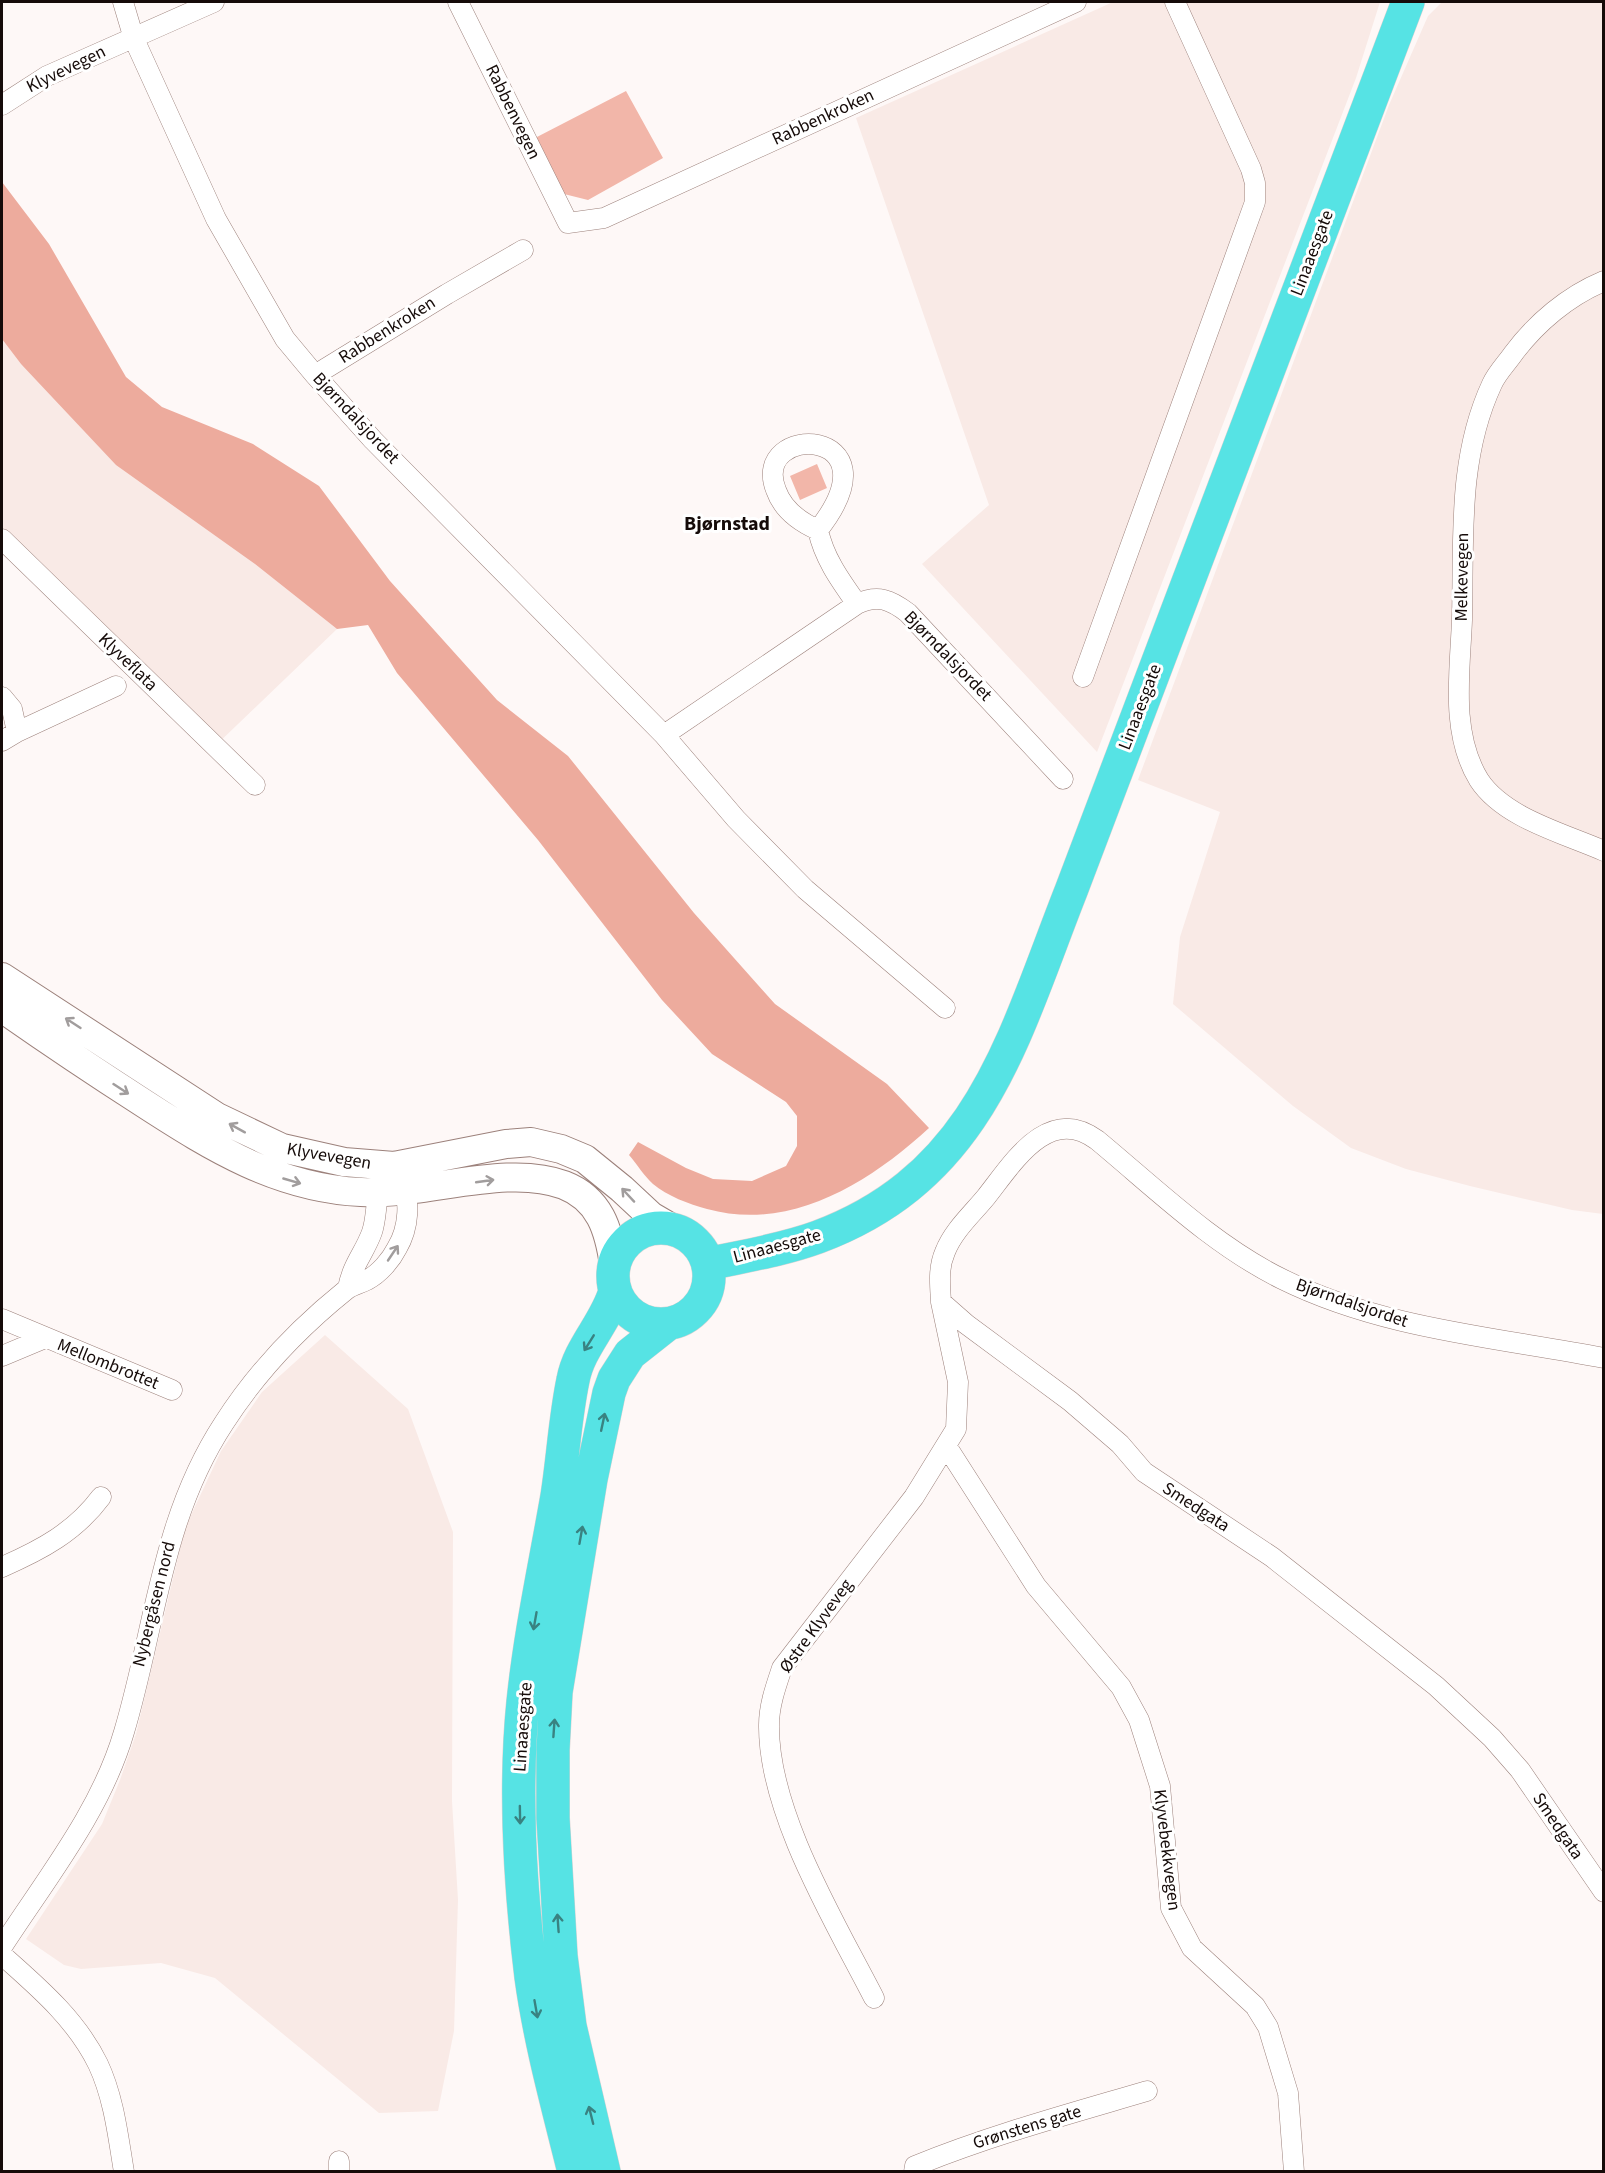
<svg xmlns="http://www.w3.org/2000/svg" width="1605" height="2173" viewBox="0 0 1605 2173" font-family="'Source Sans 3',sans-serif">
<rect width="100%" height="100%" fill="#fef8f7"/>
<!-- built -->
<path fill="#f9eae6" d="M1113,2H1380L1356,78L1097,752L922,564L989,505L856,118Z
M1442,2H1603V1214L1572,1210L1470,1186L1406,1169L1351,1148L1293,1106L1173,1004L1180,937L1220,812L1138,780L1389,105L1428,16Z
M2,339L21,364L255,564L337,629L212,749L2,535Z
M325,1335L408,1409L453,1532L452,1801L458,1900L454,2031L438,2111L379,2113L215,1978L161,1963L81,1969L64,1965L26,1939L102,1824L120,1780L136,1734L185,1528L221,1451L262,1392Z"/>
<!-- green -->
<path fill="#f2b6a9" d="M626,91L663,158L588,200L564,194L535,138Z
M817,464L827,488L800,500L790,476Z"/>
<!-- forest -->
<path fill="#edab9d" d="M2,182L49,244L126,377L162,407L253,444L319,486L390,581L497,700L568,756L694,913L775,1004L887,1084L929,1128C869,1183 791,1232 707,1209C689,1204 667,1196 653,1184C644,1176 637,1164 629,1155L638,1142L686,1168L713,1179L752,1181L786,1166L797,1146V1116L786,1102L712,1054L662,1000L538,840L397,673L368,625L337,629L255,564L116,465L21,364L2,339Z"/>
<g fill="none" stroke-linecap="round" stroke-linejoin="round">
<defs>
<path id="minor" d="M123,2L134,39L216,219L285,339L315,375L373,440L664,735L736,819L805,889L945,1008
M458,2L568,223L604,218L1076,2
M2,105L47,76L214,2
M1604,281C1568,296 1536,323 1513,354C1506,364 1497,373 1492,384C1457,459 1464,540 1462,620C1460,672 1450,733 1479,780C1504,818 1563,833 1604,851
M315,375L447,294L523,250
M818,530C800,522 783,510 776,490C749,422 901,425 818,530C824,558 840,580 857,604
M2,539L255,785
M1083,677L1255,202V183L1251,169L1175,2
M2,697L12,709L17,732L2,741
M17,732L116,686
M664,735L857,604C878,594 891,600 908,613L1063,779
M348,1288C353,1263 364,1254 372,1232C378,1214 374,1197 384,1182
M2,1319L172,1390
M2,1356L45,1338
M1604,1358C1495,1337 1383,1329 1282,1279C1213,1245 1155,1188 1097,1140C1048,1104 1013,1163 986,1197C972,1214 953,1231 945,1252C938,1268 940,1284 941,1302L966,1324L1070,1401L1120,1444L1144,1472L1272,1557L1436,1686L1492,1738L1520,1770L1604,1892
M947,1447L1036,1586L1121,1687L1139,1720L1160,1786L1171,1908L1192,1948L1255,2006L1268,2027L1288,2093L1294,2172
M2,1567C41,1550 75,1532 101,1497
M2,1947C46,1879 101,1811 124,1732C156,1625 161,1519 224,1423C256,1373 300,1327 346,1290C352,1285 360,1284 367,1280C379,1274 391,1260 397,1248C409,1228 411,1199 401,1179
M2,1955C38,1987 76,2019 98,2064C114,2098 118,2136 124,2172
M874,1998C835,1922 768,1812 769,1725C769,1705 776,1686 782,1668L914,1497L956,1429L958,1382L941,1302
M339,2161V2172
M914,2172L915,2166C991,2135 1069,2114 1147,2091"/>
<path id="secondary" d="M2,977L217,1117L282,1148L344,1162L394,1166L506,1144L531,1142L561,1149L585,1159L622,1189L651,1216L675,1230
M2,1008C49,1041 97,1073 145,1104C213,1148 278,1188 361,1192C424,1196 507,1163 564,1185C600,1199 609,1230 614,1265"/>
<path id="trunk" d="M613 1276a48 48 0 1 1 96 0a48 48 0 1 1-96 0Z
M708,1264C744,1256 783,1250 818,1237C981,1176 1013,1038 1071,891L1408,2
M574,2172C558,2107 540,2043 531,1977C520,1887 514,1792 523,1702C530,1633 545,1565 557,1496C563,1458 565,1418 573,1380C579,1347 606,1323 615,1291
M604,2172L570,2026L561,1956L553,1818V1750L556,1692L591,1479L609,1393L614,1379L630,1354L668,1324"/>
</defs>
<!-- minor casing -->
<use href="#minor" stroke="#9c817b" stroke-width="21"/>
<!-- secondary casing -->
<use href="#secondary" stroke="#9c817b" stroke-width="30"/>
<!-- trunk casing -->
<use href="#trunk" stroke="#d5d3d3" stroke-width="34"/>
<!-- minor -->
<use href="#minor" stroke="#fff" stroke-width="20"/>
<!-- secondary -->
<use href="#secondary" stroke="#fff" stroke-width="28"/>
<!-- trunk -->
<use href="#trunk" stroke="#56e3e4" stroke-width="33"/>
</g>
<!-- one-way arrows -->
<defs><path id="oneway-shaft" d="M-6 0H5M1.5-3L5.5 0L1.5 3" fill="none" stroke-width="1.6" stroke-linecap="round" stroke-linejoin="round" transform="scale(1.5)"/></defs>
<g stroke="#a19d9d">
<use href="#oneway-shaft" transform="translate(73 1023) rotate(-147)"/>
<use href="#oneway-shaft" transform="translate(121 1089) rotate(33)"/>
<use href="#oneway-shaft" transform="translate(237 1128) rotate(-151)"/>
<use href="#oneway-shaft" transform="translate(292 1181) rotate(16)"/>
<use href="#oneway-shaft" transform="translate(485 1181) rotate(-8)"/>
<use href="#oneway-shaft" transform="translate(628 1195) rotate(-133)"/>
<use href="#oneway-shaft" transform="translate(393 1253) rotate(-56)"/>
</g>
<g stroke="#398281">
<use href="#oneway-shaft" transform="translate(589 1343) rotate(122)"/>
<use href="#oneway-shaft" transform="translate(603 1422) rotate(-78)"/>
<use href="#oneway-shaft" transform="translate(581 1535) rotate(-80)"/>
<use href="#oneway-shaft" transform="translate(535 1621) rotate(100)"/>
<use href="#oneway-shaft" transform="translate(554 1728) rotate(-86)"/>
<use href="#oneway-shaft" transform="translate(520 1815) rotate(89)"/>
<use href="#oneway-shaft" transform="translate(558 1923) rotate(-94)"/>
<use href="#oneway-shaft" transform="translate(536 2009) rotate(80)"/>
<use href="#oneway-shaft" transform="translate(591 2115) rotate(-104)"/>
</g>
<g text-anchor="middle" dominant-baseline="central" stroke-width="6" stroke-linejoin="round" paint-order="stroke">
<!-- street labels -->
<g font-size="18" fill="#150b09" stroke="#fff">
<text transform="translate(66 69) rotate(-26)">Klyvevegen</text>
<text transform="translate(513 112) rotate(64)">Rabbenvegen</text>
<text transform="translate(823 117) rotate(-25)">Rabbenkroken</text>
<text transform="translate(1312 253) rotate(-69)">Linaaesgate</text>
<text transform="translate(387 330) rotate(-32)">Rabbenkroken</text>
<text transform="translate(356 418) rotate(47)">Bjørndalsjordet</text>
<text transform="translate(1462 577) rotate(-89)">Melkevegen</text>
<text transform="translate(948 656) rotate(46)">Bjørndalsjordet</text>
<text transform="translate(128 662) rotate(44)">Klyveflata</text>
<text transform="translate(1140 707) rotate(-69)">Linaaesgate</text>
<text transform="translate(329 1156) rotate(10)">Klyvevegen</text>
<text transform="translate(777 1246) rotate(-15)">Linaaesgate</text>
<text transform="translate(1352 1303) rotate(19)">Bjørndalsjordet</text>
<text transform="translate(108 1364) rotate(22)">Mellombrottet</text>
<text transform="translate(1196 1507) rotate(33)">Smedgata</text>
<text transform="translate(154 1604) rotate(-76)">Nybergåsen nord</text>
<text transform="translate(816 1626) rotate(-54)">Østre Klyveveg</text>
<text transform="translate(523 1727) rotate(-86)">Linaaesgate</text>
<text transform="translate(1558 1826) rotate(56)">Smedgata</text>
<text transform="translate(1167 1850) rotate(83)">Klyvebekkvegen</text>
<text transform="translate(1027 2127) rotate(-17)">Grønstens gate</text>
</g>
<!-- neighbourhood labels -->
<g font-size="20" font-weight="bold" fill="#150b09" stroke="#fff">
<text x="727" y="524">Bjørnstad</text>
</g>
</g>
<!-- border -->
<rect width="1605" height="2173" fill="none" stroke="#150b09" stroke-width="6"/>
</svg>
